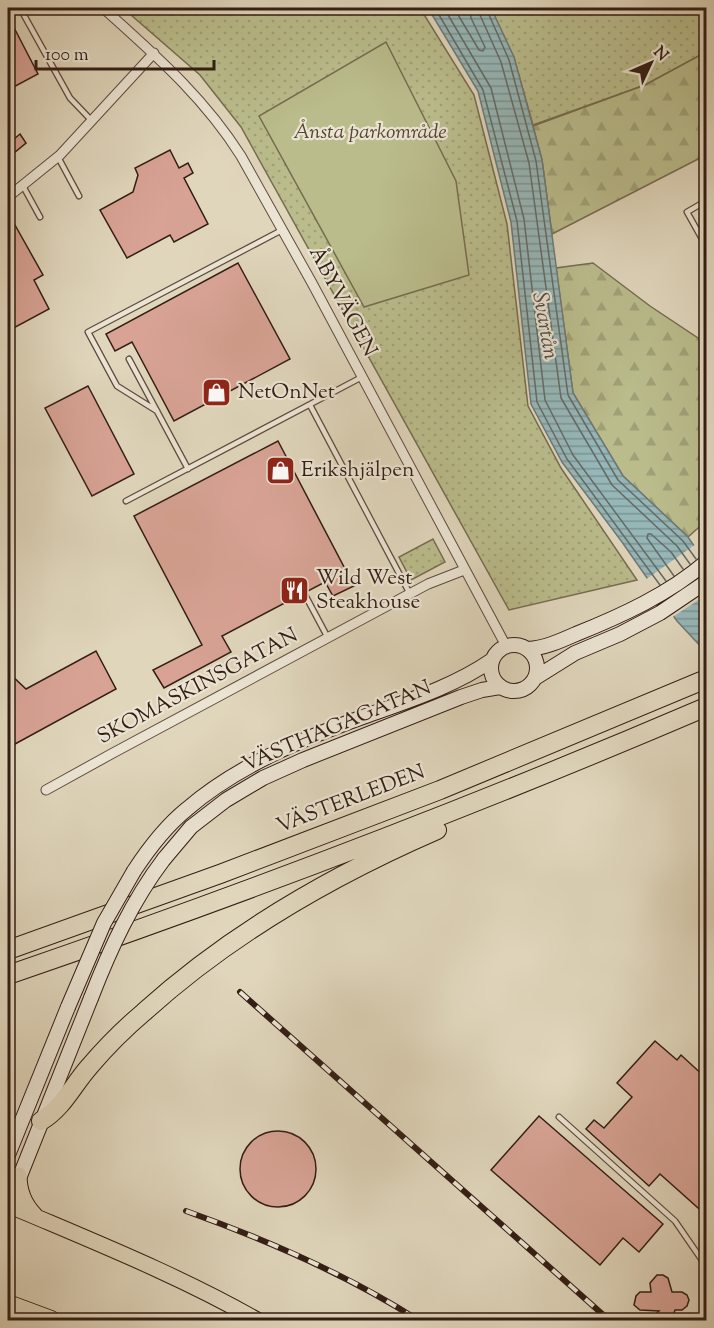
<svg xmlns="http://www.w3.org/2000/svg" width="714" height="1328" viewBox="0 0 714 1328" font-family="'Sorts Mill Goudy',serif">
<defs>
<pattern id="grass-dots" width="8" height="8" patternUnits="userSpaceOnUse" patternTransform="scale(1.5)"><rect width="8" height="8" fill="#babc8c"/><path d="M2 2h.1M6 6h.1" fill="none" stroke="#a0a178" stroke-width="1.8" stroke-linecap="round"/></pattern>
<pattern id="forest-firs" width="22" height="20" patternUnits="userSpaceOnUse" patternTransform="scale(1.5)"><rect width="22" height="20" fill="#babc8c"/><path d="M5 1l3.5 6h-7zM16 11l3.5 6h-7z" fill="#a0a178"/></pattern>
<pattern id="water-rules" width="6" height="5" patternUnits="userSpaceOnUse" patternTransform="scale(1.5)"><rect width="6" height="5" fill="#96b7b8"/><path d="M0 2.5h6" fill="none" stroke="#7b9494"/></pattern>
</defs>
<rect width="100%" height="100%" fill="#e0d6bc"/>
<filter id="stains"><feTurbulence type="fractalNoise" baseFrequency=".00333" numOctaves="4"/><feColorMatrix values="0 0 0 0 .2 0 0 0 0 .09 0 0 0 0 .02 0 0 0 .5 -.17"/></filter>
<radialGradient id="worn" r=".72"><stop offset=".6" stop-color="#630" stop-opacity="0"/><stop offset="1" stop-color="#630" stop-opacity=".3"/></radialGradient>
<!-- grass -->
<path fill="url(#grass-dots)" stroke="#766c50" stroke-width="1.5" d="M123,8H420L474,95L507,224L528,406L561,468L637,580L509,610L241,127L200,75Z
M491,8H706V52L645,85L533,125L514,58Z
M433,539L445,562L411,580L399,557Z"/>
<!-- forest -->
<path fill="url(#forest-firs)" stroke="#766c50" stroke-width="1.5" d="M706,52V155L552,234L542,160L533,126L645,85Z
M593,263L650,306L704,342L706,346V521L688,537L623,476L573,393L556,268Z"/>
<!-- garden -->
<path fill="#babc8c" stroke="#766c50" stroke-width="1.5" d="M386,42L456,181L469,275L364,307L259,116Z"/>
<!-- water -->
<path fill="url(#water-rules)" stroke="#6e7977" stroke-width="1.5" d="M428,8H491L514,57L542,160L573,393L623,476L688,537L706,563V652L677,621L622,542L562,462L531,404L511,222L478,91Z"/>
<!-- pier -->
<path fill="#e0d6bc" d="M696,544L706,558V595L671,618L645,580Z"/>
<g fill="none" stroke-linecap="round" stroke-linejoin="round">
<!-- shore -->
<path stroke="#646a66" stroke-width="1.5" d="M435,8L483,90L517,221L537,402L567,459L660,585
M444,8L491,88L524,219L545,400L573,455L666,581
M454,8L479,50L483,51L485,47L471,18L470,8
M479,8L480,15L501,62L529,163L561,398L612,485L677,546L690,564
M486,8L509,60L536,161L568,395L618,480L683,541L696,559
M674,576L647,538L648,534H651L671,552L683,569"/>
</g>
<!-- building -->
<path fill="#d8a395" stroke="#331d15" stroke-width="1.5" d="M8,16L38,74L8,90Z
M20,134L26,143L8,158V144Z
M170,150L179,168L188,163L193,173L184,178L208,224L174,242L170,235L127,258L100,210L133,192L138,175L135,168Z
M15,225L43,275L34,280L49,309L8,331V230Z
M238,263L290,359L174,421L132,342L115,351L106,334Z
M88,386L134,474L92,496L45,408Z
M278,441L354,586L333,596L325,582L308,591L301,589L300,595L222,636L231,652L164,688L153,670L202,645L134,516Z
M96,651L116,689L15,744L8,737V672L26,689Z
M655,1041L677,1060L681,1055L706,1078V1215L660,1174L649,1186L586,1129L594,1120L604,1128L632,1097L617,1083Z
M539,1116L663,1224L639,1252L623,1238L600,1265L491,1170Z
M240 1169a38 38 0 1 1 76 0a38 38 0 1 1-76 0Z
M657,1275H663L668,1278L672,1292H682L687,1295L689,1300L687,1306L682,1310H675L672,1320H650L659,1311L640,1310L634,1305L636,1296L640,1292H651L650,1283Z"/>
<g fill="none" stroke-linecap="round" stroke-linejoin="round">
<defs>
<path id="service" d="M20,8L70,98L92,121
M58,157L79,196
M23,186L40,217
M706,201L687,212L706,246
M129,359L188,469
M310,405L410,594
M157,411L117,386L88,332L282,230
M126,501L362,377
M304,593L328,638
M559,1117L675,1221L706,1266"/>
<path id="minor" d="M103,8C155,55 203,96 241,156L312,283L506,646
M8,197L60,155L154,53
M46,790L113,753L428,584L464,570"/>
<path id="secondary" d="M491 668a23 23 0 1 1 46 0a23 23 0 1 1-46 0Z
M528,649C545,648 560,641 576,634C621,616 669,594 706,562
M535,678L575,653L620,634L660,613L706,582
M164,859L191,827L226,800L263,778L303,760L461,697L482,690L500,687
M134,871C149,848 166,826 187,809C237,766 302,739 363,717C407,701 453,687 492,660
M8,1155L68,1007
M8,1206L91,998"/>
<path id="primary" d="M19,1175C19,1191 24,1204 35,1215
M8,1205C92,1241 178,1275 257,1320"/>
<path id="motorway" d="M8,950L220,874L440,790L706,679
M8,975C244,894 477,805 706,707
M41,1121C63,1108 73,1085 89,1067C106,1047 124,1029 144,1012C230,934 331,876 437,830
M8,1304L51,1320"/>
</defs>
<!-- service casing -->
<use href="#service" stroke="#5e4b3f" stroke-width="7"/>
<!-- minor casing -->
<use href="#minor" stroke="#5e4b3f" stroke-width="11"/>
<!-- secondary casing -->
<use href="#secondary" stroke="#331d15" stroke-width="16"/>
<!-- primary casing -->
<use href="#primary" stroke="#331d15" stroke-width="17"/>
<!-- motorway casing -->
<use href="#motorway" stroke="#331d15" stroke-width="20"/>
<!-- service -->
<use href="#service" stroke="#ebe4d3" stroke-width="4.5"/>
<!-- minor -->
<use href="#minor" stroke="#ebe4d3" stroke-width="9"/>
<!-- secondary -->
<use href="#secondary" stroke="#ebe4d3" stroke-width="14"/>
<!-- primary -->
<use href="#primary" stroke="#e0d6bc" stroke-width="15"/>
<!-- motorway -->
<use href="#motorway" stroke="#e0d6bc" stroke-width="18"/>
<defs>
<path id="rail" d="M240,992L609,1320
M186,1211C267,1240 346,1274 418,1320"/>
</defs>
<!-- rail casing -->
<use href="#rail" stroke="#331d15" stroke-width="6"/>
<!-- rail -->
<use href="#rail" stroke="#ebe4d3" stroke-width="4" stroke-dasharray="11" stroke-linecap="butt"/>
<defs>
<path id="secondary-bridge" d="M91,998C110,949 132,901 164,859
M68,1007L104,923L134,871"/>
</defs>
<!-- secondary-bridge casing -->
<use href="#secondary-bridge" stroke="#331d15" stroke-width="16" stroke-linecap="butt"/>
<!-- secondary-bridge -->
<use href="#secondary-bridge" stroke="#ebe4d3" stroke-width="14"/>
</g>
<!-- icons -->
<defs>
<symbol id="shop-square" viewBox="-11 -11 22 22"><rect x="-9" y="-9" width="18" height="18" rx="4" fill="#8f2418" stroke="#ebe4d3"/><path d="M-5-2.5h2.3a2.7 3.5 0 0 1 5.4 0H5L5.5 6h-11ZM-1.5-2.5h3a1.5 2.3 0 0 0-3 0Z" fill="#fff"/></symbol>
<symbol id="restaurant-square" viewBox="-11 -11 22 22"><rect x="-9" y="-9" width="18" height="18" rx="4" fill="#8f2418" stroke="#ebe4d3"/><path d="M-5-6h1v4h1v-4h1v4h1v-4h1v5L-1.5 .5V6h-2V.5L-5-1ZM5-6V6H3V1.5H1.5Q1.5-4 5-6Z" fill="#fff"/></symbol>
</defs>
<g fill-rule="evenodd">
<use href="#shop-square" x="200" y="376" width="33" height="33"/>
<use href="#shop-square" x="264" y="454" width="33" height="33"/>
<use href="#restaurant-square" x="278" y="574" width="33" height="33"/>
</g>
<g text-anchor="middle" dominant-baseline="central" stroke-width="4.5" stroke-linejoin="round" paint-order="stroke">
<!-- park labels -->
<g font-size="21" font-style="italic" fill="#554533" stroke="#ebe4d3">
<text x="370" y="133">Ånsta parkområde</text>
</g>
<!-- street labels -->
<g font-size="21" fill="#331d15" stroke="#ebe4d3">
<text transform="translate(342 302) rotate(62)">ÅBYVÄGEN</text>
<text transform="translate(198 687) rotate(-28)">SKOMASKINSGATAN</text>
<text transform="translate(337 727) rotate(-23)">VÄSTHAGAGATAN</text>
<text transform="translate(351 800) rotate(-21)">VÄSTERLEDEN</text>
</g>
<!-- poi labels -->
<g font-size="21" fill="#331d15" stroke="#ebe4d3" text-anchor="start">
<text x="238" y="393">NetOnNet</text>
<text x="301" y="471">Erikshjälpen</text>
<text x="316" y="579">Wild West<tspan x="316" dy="24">Steakhouse</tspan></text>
</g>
<!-- water labels -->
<g font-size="22" font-style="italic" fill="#514b46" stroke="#ebe4d3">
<text transform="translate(544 326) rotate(80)">Svartån</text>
</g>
</g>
<!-- margin -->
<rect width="714" height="1328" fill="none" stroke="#e0d6bc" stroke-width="30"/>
<rect x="9" y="9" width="696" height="1310" fill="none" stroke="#331d15" stroke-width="3"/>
<rect x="15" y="15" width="684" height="1298" fill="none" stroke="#331d15" stroke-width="1.5"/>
<!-- north arrow -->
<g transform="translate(651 63) rotate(46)" stroke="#ebe4d3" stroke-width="4.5" paint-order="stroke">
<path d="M0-4.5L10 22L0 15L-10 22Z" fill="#331d15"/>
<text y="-9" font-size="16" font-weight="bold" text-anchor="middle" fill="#331d15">N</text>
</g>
<!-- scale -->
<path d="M36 60v9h178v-9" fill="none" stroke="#331d15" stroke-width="3"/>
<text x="45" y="60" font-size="18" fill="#331d15" stroke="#ebe4d3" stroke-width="4.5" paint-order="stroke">100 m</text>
<rect width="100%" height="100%" filter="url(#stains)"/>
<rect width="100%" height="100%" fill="url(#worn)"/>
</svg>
